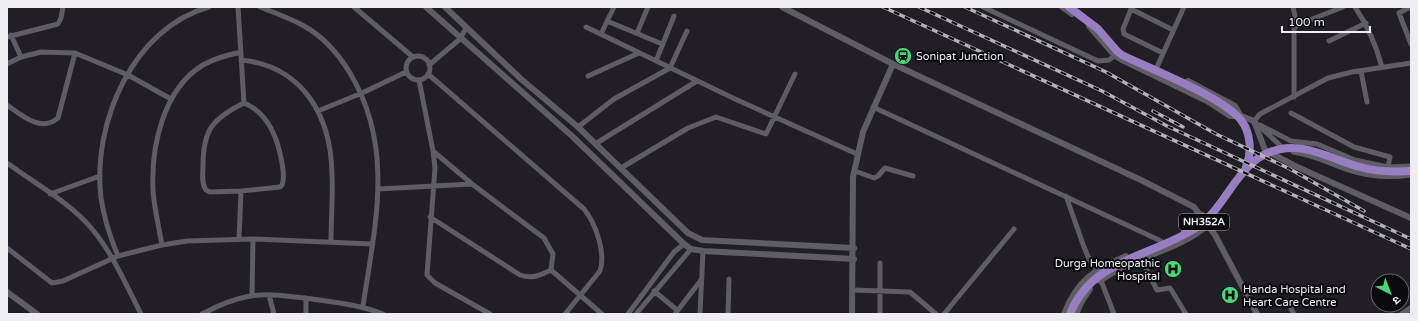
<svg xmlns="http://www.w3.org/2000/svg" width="1418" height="321" viewBox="0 0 1418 321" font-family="'Varela Round','Noto Sans Devanagari',sans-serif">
<rect width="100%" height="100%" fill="#211e25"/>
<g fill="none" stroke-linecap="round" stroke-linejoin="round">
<!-- minor -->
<path stroke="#5e5c64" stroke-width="5" d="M238,7L244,103
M260,7C275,13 290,18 304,26C324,37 339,55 350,73C395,148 375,225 363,306
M354,7L413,57
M983,7L1098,61L1109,60L1117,54
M1132,7L1123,29L1124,34L1163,53
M1293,7L1297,25
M1355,7C1368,26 1376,45 1382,67
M1410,7L1399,13L1411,44
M1131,9L1173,30
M607,21L662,44
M586,27L735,99L857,154
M637,33L648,7
M601,34L614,7
M11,35L21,57
M7,37L58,24L61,18L63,7
M1329,41L1366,23
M406 68a12 12 0 1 1 24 0a12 12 0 1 1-24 0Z
M241,60C303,66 331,116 332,174C333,197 331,219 331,242
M656,61L674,16
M7,64L21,57L41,52L75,53L128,75L171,99
M429,65L460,39L466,28
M1157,67L1184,7
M1361,71L1367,102
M428,74L584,209C596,224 606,253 600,271L565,314
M588,76L639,53
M419,80L433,151L435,168L427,275L435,283L490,314
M1294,97V29L1297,25L1343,7
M244,103C269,113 278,139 282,163C283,170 285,178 282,185L280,187L241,191L210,192L206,190C201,183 203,174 203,166C203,130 212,119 244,103Z
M7,105C21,115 41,133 58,118L75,53
M873,107L1161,241
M318,111L362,93L406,72
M1291,113L1354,147L1390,157L1388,167
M1254,121L1260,114L1328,78L1352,72L1411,63
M1256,123L1284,149
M1260,125L1291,141L1317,144L1355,160L1388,167L1411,166
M578,127L614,99L670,68L687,31
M595,144L697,81
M433,151L472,184L544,238L553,254L551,270
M1293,152C1315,155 1330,164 1349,170C1370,177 1390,178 1411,175
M7,163C33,182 72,204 92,229C113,254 126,285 141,314
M621,168L688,128L716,117L766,134L795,74
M855,171L874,178L878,176L885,168L913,176
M378,189L472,184
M50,194L100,176
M1066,196L1084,247L1089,259L1097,270L1114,314
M430,217L520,275C532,279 539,276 551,270
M239,239L241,191
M162,245C159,227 154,208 153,190C151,147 163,89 203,65C215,58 228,55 241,52
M7,248L52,283L63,281L118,256L162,245L187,241L253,239L372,244
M118,256C110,237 104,218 101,198C92,123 133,28 209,7
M1141,259L1157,290L1170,288L1186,314
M880,263V314
M551,270L602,314
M853,290L910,292L936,314
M654,291L677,310
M269,295L274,314
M252,296L253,239
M1291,309L1294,314
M202,314C217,306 233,299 250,296C268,293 287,296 305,298C332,302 357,304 383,314
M306,314V298
M628,314L674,252L684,244
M636,314L691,249
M675,314L701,280
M700,314L703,251
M728,314L729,279
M944,314L1014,229"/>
<!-- tertiary -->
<path stroke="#5e5c64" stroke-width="6" d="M426,7L572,136L684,244L691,249L703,251L854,259
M445,7L521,79L578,127L688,233L702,240L854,248
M782,7L893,64L1143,181L1194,207L1215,235L1257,314
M1062,7L1072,14
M1089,26L1115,56L1122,60L1207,101L1230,116H1241L1254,121L1265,150L1295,166L1411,218
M1188,81L1235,106L1241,116
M1184,231L1202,215
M1100,281C1133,256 1177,252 1208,225
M7,292L37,314
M852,314L853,177L863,132L893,64
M1064,314C1077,280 1094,270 1126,256
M1076,314L1082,301L1090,289
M1402,314L1411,308"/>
<!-- trunk -->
<path stroke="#987ec1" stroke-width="8" d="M1069,7L1098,29L1117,51L1122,55C1153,70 1221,96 1241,120C1251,133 1252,152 1246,167
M1070,314C1092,259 1150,257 1194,229C1229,208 1236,157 1281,149C1308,144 1334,160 1360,167C1377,172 1394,172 1411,171"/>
<defs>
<path id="rail" d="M883,7L1411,249
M919,7L1102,91L1167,126L1411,239
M965,7L1106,72L1216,134L1290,169L1364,211
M1153,111L1183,127"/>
</defs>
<!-- rail casing -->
<use href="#rail" stroke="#b4b3b8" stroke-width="3.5"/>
<!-- rail -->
<use href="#rail" stroke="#0a090c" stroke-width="2" stroke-dasharray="6" stroke-linecap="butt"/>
</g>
<!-- icons -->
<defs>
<symbol id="station-disc" viewBox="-11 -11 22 22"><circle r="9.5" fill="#48d779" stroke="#0a090c"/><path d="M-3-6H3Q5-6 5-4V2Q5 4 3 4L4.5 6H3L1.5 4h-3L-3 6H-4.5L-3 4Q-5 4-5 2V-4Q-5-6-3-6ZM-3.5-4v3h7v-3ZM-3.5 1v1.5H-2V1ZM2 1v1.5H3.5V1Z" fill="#111"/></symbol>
<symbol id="hospital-disc" viewBox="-11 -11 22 22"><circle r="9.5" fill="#48d779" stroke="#0a090c"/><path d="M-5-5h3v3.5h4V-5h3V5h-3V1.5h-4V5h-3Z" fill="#111"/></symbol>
</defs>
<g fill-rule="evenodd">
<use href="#station-disc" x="893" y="46" width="20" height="20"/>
<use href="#hospital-disc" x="1163" y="259" width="20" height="20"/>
<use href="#hospital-disc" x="1220" y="285" width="20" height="20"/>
</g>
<g text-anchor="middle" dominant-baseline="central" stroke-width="4" stroke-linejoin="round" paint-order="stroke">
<!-- shield labels -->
<rect fill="#0a090c" stroke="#aaa9ad" stroke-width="1" x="1179" y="214" width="50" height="16" rx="3"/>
<g font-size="10" font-weight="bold" fill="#eeedf2">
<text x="1204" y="222">NH352A</text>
</g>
<!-- poi labels -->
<g font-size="11" fill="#eeedf2" stroke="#0a090c" text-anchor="start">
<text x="916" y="56">Sonipat Junction</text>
<text x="1160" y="263" text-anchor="end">Durga Homeopathic<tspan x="1160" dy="13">Hospital</tspan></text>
<text x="1243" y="289">Handa Hospital and<tspan x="1243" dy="13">Heart Care Centre</tspan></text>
</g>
</g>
<!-- border -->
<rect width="1418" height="321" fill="none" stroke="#eeedf2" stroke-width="16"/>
<!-- north arrow -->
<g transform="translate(1390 293) rotate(138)"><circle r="19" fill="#0a090c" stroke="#656468"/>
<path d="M0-3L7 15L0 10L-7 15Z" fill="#48d779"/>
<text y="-6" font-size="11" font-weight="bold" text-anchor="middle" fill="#eeedf2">उ</text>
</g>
<!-- scale -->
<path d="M1282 26v6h88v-6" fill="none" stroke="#eeedf2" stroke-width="2"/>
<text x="1288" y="26" font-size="12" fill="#eeedf2" stroke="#0a090c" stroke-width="3" paint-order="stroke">100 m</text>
</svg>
